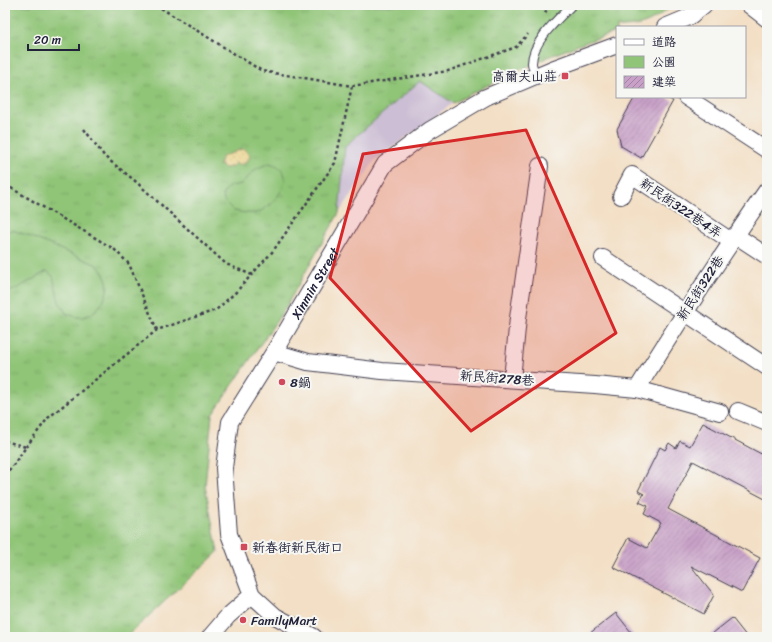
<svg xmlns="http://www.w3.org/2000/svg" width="772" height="642" viewBox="0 0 772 642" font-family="Sriracha,'LXGW WenKai TC',sans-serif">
<defs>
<pattern id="grass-tufts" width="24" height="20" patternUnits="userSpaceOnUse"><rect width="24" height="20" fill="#90c577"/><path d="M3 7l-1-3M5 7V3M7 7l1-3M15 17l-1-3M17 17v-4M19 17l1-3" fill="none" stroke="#7ca968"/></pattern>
<pattern id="sand-dots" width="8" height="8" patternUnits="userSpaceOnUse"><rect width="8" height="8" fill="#eeda9e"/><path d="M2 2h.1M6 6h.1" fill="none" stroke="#ccbb89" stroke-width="1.8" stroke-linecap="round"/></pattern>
<pattern id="building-hatch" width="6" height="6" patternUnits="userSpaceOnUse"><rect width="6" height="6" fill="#c9a1c8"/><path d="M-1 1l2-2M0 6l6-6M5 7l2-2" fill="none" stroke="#a383a4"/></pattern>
</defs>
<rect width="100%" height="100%" fill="#f6f6f2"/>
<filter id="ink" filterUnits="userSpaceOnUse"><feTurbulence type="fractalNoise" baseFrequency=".025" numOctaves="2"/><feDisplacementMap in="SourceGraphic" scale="8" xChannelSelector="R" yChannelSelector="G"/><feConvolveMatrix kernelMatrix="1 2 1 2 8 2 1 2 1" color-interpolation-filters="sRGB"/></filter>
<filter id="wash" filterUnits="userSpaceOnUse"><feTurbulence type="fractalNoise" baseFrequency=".012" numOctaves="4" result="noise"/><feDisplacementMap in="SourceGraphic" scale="16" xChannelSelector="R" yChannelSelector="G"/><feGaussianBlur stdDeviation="0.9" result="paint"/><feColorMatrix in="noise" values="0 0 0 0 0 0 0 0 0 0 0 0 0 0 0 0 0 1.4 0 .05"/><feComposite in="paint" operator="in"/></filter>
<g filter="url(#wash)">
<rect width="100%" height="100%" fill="#f3dfc5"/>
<!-- industrial -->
<path fill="#ccbed4" d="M420,80L453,103L375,160L339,213L345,146Z"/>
<!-- grass -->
<path fill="url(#grass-tufts)" stroke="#597459" d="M5,5H673C652,22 645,27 617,27V32C559,49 506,76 453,103L420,81L345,146L339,213L284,310L212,415L205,486L218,552L126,637H5Z"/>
<!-- sand -->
<path fill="url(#sand-dots)" stroke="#887e6c" d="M242,149L247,151L250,156C248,162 242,167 235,163L232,167L225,168L219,164L222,157Z"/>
<!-- park -->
<path fill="#90c577" stroke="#597459" d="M269,163C272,164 277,165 280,168C296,181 270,209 256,213C250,214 240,212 234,211L224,201L223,194L228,187L241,184L256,169Z
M12,230L27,235L97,265C101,270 105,274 107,281C110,296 97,315 82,317C77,318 70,315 66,313L59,302L53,276L47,271L18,288L7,293L5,292V232Z"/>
<g id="blocks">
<!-- building -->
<path fill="url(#building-hatch)" d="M635,97H665L673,101L641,158L621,146L617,129Z
M703,423L767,457V500L693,461L668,509L760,558L742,592L691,566L714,595L704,614L613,567L628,538L647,548L661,523L644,514L648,506L639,502L644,494L638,491L660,447L665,450L669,443L676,448L680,441L690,446Z
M616,613L635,637H585Z
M732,618L747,637H708Z"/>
</g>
</g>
<g filter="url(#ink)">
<use href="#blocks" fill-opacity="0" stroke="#413e50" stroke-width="1"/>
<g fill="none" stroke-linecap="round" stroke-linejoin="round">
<defs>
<path id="lane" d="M536,75C535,72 532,67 532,63C532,42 558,19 572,5"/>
<g id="street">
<path d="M749,5L767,19"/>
<path d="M665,27L689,17L704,5"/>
<path d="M686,97L767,150"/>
<path d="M621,196L632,175L731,241"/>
<path d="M735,235L767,256"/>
<path d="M603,258L767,367"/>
<path d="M274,352L308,362L382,371L595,385L637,389L720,412"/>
<path d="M512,379L518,318L540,166"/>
<path d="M637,389C679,321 721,256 767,190"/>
<path d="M738,411L767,423"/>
<path d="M210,637L228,616L252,595"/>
<path id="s1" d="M314,637L275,616L252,595L229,534L224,468L230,422L274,352L385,164L430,130L486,97L552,69L617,45"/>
</g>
</defs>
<!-- lane casing -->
<use href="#lane" stroke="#413e50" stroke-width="10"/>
<!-- street casing -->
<use href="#street" stroke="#413e50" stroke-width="18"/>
<!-- path -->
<path stroke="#413e50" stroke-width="2.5" stroke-dasharray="3 3" stroke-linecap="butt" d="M156,5L262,71L352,86L448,71L516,47L528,34
M545,13L549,5
M84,129L105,157L134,180L226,264L252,275
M5,187L11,188L114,249L129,264L157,330L216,310L236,292L273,251L335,163L352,86
M5,441L26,447L11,468L5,474
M26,447L48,418L157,330"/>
<!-- lane -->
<use href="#lane" stroke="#fff" stroke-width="8"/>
<!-- street -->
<use href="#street" stroke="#fff" stroke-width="16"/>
</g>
</g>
<!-- marked area -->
<path fill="#d62828" fill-opacity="0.2" stroke="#d62828" stroke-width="3" stroke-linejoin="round" d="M526,130L616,333L471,431L330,278L363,154Z"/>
<!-- markers -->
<g fill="#d1495b" stroke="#f6f6f2" stroke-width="1.5">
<rect x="561" y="72" width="8" height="8" rx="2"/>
<circle cx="282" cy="382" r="4"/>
<rect x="240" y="543" width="8" height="8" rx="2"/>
<circle cx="243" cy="620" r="4"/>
</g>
<g text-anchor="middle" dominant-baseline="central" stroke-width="4" stroke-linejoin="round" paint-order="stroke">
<!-- poi labels -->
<g font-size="13" fill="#22223b" stroke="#f6f6f2" text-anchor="start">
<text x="557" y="76" text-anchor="end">高爾夫山莊</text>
<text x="290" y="382">8鍋</text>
<text x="252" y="547">新春街新民街口</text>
<text x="251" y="620">FamilyMart</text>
</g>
<!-- street labels -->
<g font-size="13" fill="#22223b" stroke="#f6f6f2">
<text transform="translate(681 208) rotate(34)">新民街322巷4弄</text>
<text stroke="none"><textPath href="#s1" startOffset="416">Xinmin Street</textPath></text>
<text transform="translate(700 288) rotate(-57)">新民街322巷</text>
<text transform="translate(497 378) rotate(4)">新民街278巷</text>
</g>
</g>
<!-- margin -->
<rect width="772" height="642" fill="none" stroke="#f6f6f2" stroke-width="20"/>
<!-- legend -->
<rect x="616" y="26" width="130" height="72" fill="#f6f6f2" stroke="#a1a1a9"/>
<rect x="624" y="39" width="20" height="6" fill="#ffffff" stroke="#a1a1a9"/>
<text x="652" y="46" font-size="12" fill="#22223b">道路</text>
<rect x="624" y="56" width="20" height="12" fill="#90c577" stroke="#a1a1a9"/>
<text x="652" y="66" font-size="12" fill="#22223b">公園</text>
<rect x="624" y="76" width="20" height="12" fill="url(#building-hatch)" stroke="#a1a1a9"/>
<text x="652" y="86" font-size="12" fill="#22223b">建築</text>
<!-- scale -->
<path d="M28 44v6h51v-6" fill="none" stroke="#22223b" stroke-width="2"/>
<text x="34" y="44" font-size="12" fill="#22223b" stroke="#f6f6f2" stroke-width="3" paint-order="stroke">20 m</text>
</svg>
